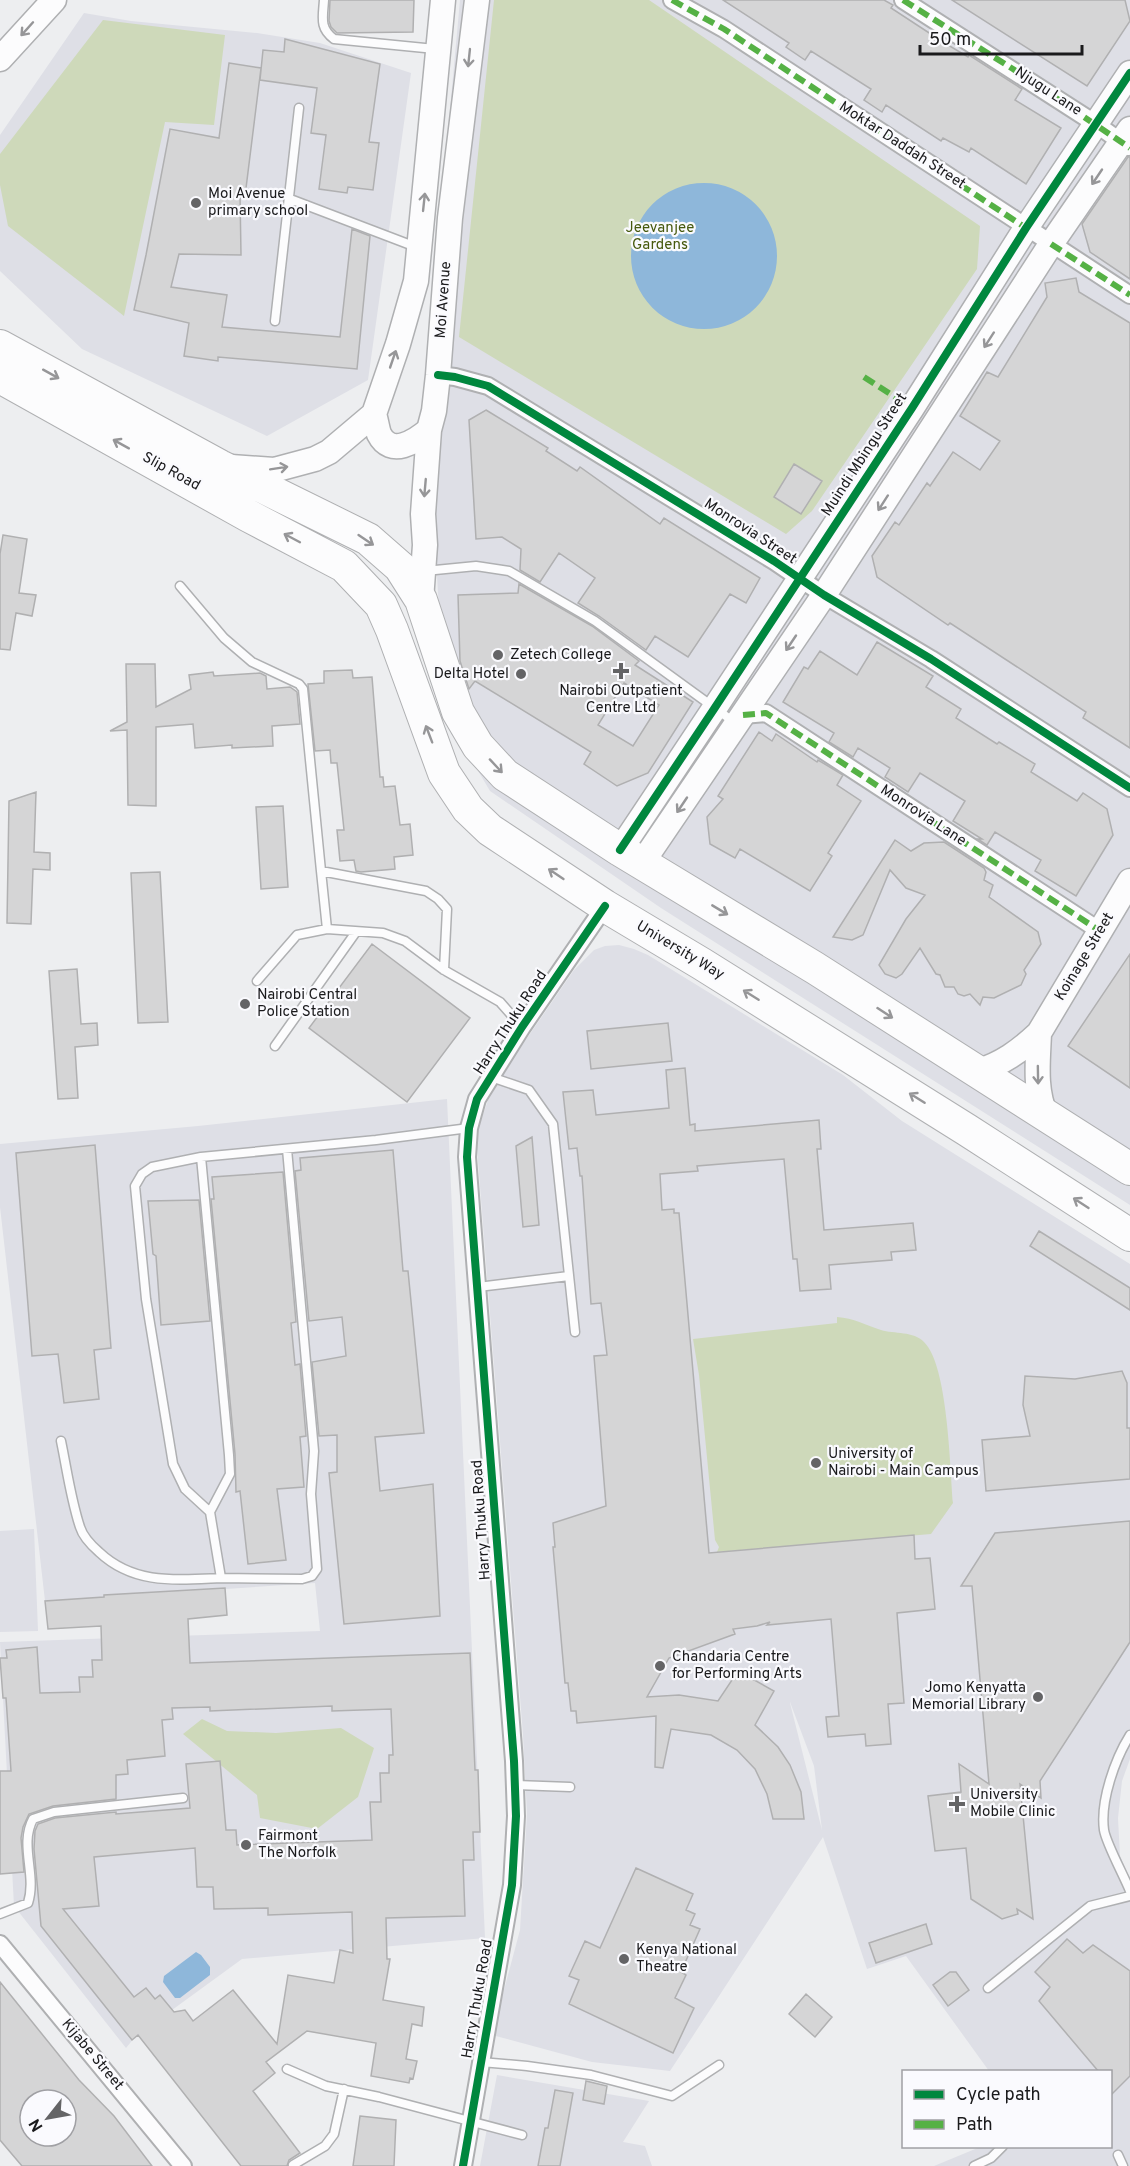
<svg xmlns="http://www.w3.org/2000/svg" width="1130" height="2166" viewBox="0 0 1130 2166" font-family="Overpass,sans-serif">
<rect width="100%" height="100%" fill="#edeef0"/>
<!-- built -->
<path fill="#dedfe6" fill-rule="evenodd" d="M460,0H1130V1205L661,908L490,791L445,715L433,506L432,307Z
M84,13L131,21L257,33L320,43L411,73L368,380L267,436L82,349L0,271V135Z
M619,945L634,949L648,955L843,1075L902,1121L1130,1264V1759L1122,1781L1118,1818L1120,1856L1130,1879V2166H934L980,2147L1110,2146V2072L989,2071L906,1956L867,1969L823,1837L670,2071L592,2062L492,2035L520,1930L527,1814L523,1735L477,1148L479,1126L492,1089L574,970L594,950L605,946ZM790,1702L814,1766L822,1830L790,1703Z
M447,1099L485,1938L242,1959L135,2037L126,2048L14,1906L0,1642L320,1631L315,1583L45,1601L0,1207V1144L198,1126Z
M34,1529L38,1631L0,1632V1531Z
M497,2075L649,2101L623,2142L645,2146L652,2166H480Z"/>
<!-- green -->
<path fill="#ced9ba" d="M494,0H649L980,226L977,269L812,511L786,534L459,337Z
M103,20L225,35L214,125L165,122L124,316L8,226L0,185V154Z
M837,1317C854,1318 865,1325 881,1330C894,1334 914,1331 924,1342C948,1365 950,1467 953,1503L931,1534L717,1552L719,1547L715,1540L699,1375L693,1339L837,1323Z
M202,1719L227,1731L276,1733L341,1728L374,1748L358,1797L317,1829L260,1818L257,1795L183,1734Z"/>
<!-- water -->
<path fill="#8eb7da" d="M631 256a73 73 0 1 1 146 0a73 73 0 1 1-146 0Z
M196,1952L201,1955L210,1967V1975L180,1998H175L163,1982L164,1976Z"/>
<!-- building -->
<path fill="#d5d5d6" stroke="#b0b0b1" stroke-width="1.5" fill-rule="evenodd" d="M330,0H414L413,32L337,33L331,27L329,21Z
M723,0H884L893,5L891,8L943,42L968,57L969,55L1022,89L1015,100L1061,128L1026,184L971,148L969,152L943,138L941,141L886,105L882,112L864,100L871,89L811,51L805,60L786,47L789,43Z
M952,0H1125L1130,21L1087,86Z
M285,39L380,64L369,142L379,143L373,190L348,187L347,193L319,189L326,135L311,133L317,88L260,80L263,50L284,52Z
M229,63L261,68L245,196L240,195L241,255L179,254L171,287L227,295L222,327L340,337L352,229L370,236L357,369L218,357V361L184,356L189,323L134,310L146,255L170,129L219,138Z
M1128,157H1130V279L1090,252L1082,224Z
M1076,278L1079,292L1130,323V748L1083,718L1086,712L950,623L948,625L877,577L872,556L895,522L899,525L927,483L930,486L953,452L980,470L1000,441L960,416L987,372L998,377L1047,297L1045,283Z
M486,410L548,448L546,451L577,471L580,467L660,524L664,518L760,578L746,603L730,594L688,657L655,636L646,650L599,616L578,603L595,578L559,553L540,582L520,570L521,549L502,537L476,539L469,420Z
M794,464L822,481L801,514L774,497Z
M3,535L27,539L19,593L36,595L32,616L16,613L10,650L0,649V554Z
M519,584L592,626L639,661L635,665L693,702L648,773L617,786L584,764L591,752L475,681L469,689L460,661L458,595L518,593ZM624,683L659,705L633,746L598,725Z
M877,642L933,676L926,687L961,709L956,718L997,744L999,742L1035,764L1031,772L1077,801L1083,793L1107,809L1113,835L1076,896L1035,871L1041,860L995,832L987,845L978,839H982L953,821L965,801L920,773L908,792L885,777L890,768L858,748L853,757L829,742L834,733L783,702L804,667L808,669L820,651L857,675Z
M126,664H155L156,707L191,689L189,675L213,672L214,676L260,673L266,676L267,689L290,687L297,692L300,724L272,726L273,746L232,748V745L195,748L193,724L156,727V806L128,805L127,730L110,731L127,722Z
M352,670L353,678L372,677L380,777H383L384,787L395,786L400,825L410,824L413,855L394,857L395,869L361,872L356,871L354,860L340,861L337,830H344L337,763H331L330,750L315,751L308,684L324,683V671Z
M759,732L772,741L776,734L817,762L818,760L843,775L837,785L861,801L828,853L832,856L810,891L740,849L735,858L710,844L707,817L723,799L718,796Z
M36,792L34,852L50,853V870L33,869L31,924L7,923L9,801Z
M283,806L288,887L261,889L256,807Z
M895,840L911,851L924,843L944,842L984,868L986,872L984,880L993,885L989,897L1038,932L1041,944L1024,970L1026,974L1021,985L994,998L983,997L980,1005L970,994L964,996L958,994L954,987H945L940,975L936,974L920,948L902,974L896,978L885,974L879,965L906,919L925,895L906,888L890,870L863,935L852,940L833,937Z
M160,872L168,1022L138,1023L131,873Z
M372,944L470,1018L407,1102L309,1028Z
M1130,954V1088L1068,1046Z
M77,969L81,1024L97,1023L98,1045L75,1047L78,1098L58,1099L49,971Z
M668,1023L672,1061L591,1069L587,1031Z
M685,1068L690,1125L695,1124V1131L819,1120L821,1149H817L824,1230L913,1223L916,1250L891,1252L892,1260L829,1265L831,1289L800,1291L797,1259H793L784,1159L697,1166L698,1171L660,1174L662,1210L674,1209V1213H679L709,1553L914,1535L915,1559L930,1558L935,1609L897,1613L904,1703L888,1704L891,1744L866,1746L865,1734L828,1737L826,1717L839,1716L831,1619L767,1625L770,1622L757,1626L733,1629L735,1634L669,1658L647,1697L679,1695L718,1701L738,1671L774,1691L755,1725L778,1747L790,1765L801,1792L804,1819H773L767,1794L755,1769L737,1750L711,1735L671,1729L663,1768L655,1767L656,1716L577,1723L576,1711H571L568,1683H565L553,1547H555L553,1523L606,1506L594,1356L607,1355L601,1303L591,1304L582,1176H580L577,1148L569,1149L563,1092L593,1090L596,1115L669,1108L666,1070Z
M532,1137L539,1225L523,1227L516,1146Z
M95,1145L111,1348L94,1350L99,1399L64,1403L58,1354L32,1356L16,1153Z
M393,1150L403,1271H408L424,1433L375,1437L380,1491L433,1484L440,1616L344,1624L329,1473L337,1472V1435L319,1436L312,1362L346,1356L342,1317L309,1321L295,1171L301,1170L300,1158Z
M283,1172L296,1322L291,1323L295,1365L300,1364L306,1436L300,1437L304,1487L277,1489L286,1560L248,1564L240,1491L236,1492L235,1454L211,1199H214L212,1177Z
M199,1200L210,1321L161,1325L156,1256L153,1254L148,1201Z
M1039,1231L1130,1288V1310L1030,1246Z
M1122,1371L1127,1383V1428H1130V1479L986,1491L982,1440L1030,1436L1023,1405L1025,1376L1075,1379Z
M1130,1521V1642L1040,1781L1041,1798L1020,1784L1033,1919L1017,1909L1018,1914L1002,1919L971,1899L966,1848L935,1851L928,1796L961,1792L959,1764L989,1784L972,1586H961L995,1533Z
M225,1588L227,1615L188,1619L190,1663L470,1653L475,1770H478L480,1832H473L474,1860H463L465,1916L386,1918L387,1959H390L383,2000L424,2007L422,2026L412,2024L406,2059L417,2061L413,2079L410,2078L409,2083L371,2076L376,2043L307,2031L266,2062L275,2073L253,2091L300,2153L289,2160L287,2166H241L138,2035L132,2040L41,1926L34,1849L35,1831L38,1824L55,1818L116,1812V1814L190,1808L186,1764L220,1761L226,1830H236L237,1845L372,1840L370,1802H381L380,1773H389V1755H393L391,1709L332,1711V1706L210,1711V1707L172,1708L173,1719L162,1720L165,1756L127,1760L128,1774L116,1775V1799L53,1806L29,1814L23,1827L21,1838L24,1872L0,1874V1771H11L6,1698H3L0,1658H7L6,1650L37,1647L40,1693L80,1692L79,1677H93L92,1660H102L101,1626L48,1629L45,1601L104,1597V1595ZM195,1848L197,1887H213L214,1909L268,1908V1915L352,1912L353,1953L340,1950L334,1983L288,1975L277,2044L233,1990L193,2021L185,2010L174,2012L160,1995L155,1999L146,1988L134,1997L63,1909L99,1906L94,1857Z
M636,1868L693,1894L686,1910L695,1914L690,1925L700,1929L681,1972L686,1975L675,1998L694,2008L673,2053L569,2004L579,1980L569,1976L585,1941L600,1948Z
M926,1924L932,1944L876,1963L869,1943Z
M1067,1939L1083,1953L1093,1945L1130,1971V2076L1110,2096V2072H1099L1039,2001L1050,1987L1035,1972Z
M950,1972H956L969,1990L948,2006L933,1985Z
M0,1982L79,2080L114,2116L152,2166H22L0,2140ZM30,2100H66V2136H30Z
M806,1994L832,2017L815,2037L789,2014Z
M586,2081L607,2086L604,2104L583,2100Z
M555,2090L573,2093L560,2166H538L545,2128H548Z
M360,2116L396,2120L394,2166H353Z"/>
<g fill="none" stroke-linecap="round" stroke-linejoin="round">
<defs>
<path id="lane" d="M324,0C323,17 319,28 334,39L435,49
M290,199L416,247
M275,321L299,108
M425,571L476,566L509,571L595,621L734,722
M180,586L224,638L252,662L299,684L303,689L321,871L426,891L438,899L447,909L444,970
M321,871L327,929
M257,981L297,935L327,929L383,933L405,941L444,970L500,1002L522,1027
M275,1046L356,932
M491,1077L529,1090L553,1124L575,1332
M287,1149L314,1451L311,1494L317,1569L312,1576L302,1579L221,1578L210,1512L185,1489L173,1464L146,1299L135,1186L142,1174L152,1167L201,1157L376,1140L469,1128
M201,1157L229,1455L230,1474L210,1512
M478,1287L569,1276
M61,1441C67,1470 71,1500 80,1527C83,1537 91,1545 99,1552C134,1585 176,1580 221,1578
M1130,1735C1115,1759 1100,1801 1104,1830C1106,1843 1124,1876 1130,1891
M516,1785L570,1787
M0,1914L28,1903C37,1875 19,1845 33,1819L54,1812L183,1798
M988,1988L1090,1906L1130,1896
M481,2062L527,2066L591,2075L672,2096L719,2065
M287,2069L326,2086L379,2097L522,2135
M1118,2155L1123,2166
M293,2165L325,2146L334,2134L344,2089
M974,2166L991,2158L1003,2146"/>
<path id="street" d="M672,0L724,29L1130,295
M903,0L1096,124L1128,147
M438,375L455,377L488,386L774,561L824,595L931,659L1130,788
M743,715L766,713L1100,931
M0,1944L183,2166
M463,2166L512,1885L516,1816L514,1761L467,1157L469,1128L477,1099L522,1027L605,906"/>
<path id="secondary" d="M0,59L54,0
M374,414C376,420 377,428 379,434C391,458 416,441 429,430
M231,467L274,470L315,459L329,452L374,414L398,344L416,281L443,0
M421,600L425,545L423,514L429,430L434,411L438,375L450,218L477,0
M620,850L714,709L912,408L1026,228L1130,73
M642,863L824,595L1051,244L1130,129
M1039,1033C1038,1061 1034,1089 1046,1116
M976,1072C1002,1064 1020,1051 1039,1033L1130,881"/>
<path id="highway" d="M0,346L220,466L368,539L400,567L421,600L458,712L478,746L505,775L620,850L815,968L1130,1169
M0,377L247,515L344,566L381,605L392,630L444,773L468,809L490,830L605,906L702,964L967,1130L1130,1235"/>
</defs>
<!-- lane casing -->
<use href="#lane" stroke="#afb0b2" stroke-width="11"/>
<!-- street casing -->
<use href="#street" stroke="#afb0b2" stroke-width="20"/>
<!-- secondary casing -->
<use href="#secondary" stroke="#afb0b2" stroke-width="27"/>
<!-- highway casing -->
<use href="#highway" stroke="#afb0b2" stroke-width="34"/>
<!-- lane -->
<use href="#lane" stroke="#fcfcfd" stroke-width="8"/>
<!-- street -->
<use href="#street" stroke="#fcfcfd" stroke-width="16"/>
<!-- secondary -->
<use href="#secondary" stroke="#fcfcfd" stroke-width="24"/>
<!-- highway -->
<use href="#highway" stroke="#fcfcfd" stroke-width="32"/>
<!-- quiet -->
<path stroke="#55b145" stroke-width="6" stroke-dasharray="12 6" stroke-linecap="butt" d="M672,0L724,29L1026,228
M903,0L1013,69L1130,148
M1051,244L1130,295
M864,377L912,408
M743,715L766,713L1100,931"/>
<defs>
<path id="cycleway" d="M438,375L455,377L488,386L774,561L824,595L931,659L1130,788
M620,850L714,709L912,408L1026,228L1130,73
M463,2166L512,1885L516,1816L514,1761L467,1157L469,1128L477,1099L522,1027L605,906"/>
</defs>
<!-- cycleway casing -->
<use href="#cycleway" stroke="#fafafe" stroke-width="11"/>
<!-- cycleway -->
<use href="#cycleway" stroke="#00873e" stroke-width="8"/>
</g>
<!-- one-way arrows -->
<defs><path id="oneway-shaft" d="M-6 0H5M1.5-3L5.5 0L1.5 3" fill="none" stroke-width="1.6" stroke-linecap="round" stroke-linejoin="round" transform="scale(1.5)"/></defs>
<g stroke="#969698">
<use href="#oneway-shaft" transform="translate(27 29) rotate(132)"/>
<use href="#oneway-shaft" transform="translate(469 58) rotate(96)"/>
<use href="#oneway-shaft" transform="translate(1097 177) rotate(124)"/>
<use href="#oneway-shaft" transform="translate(424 202) rotate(-84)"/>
<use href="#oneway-shaft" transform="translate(989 340) rotate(123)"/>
<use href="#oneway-shaft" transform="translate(393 359) rotate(-71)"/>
<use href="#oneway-shaft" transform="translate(51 374) rotate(29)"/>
<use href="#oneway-shaft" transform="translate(121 444) rotate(-151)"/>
<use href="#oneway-shaft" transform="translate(279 468) rotate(-9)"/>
<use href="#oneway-shaft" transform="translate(425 488) rotate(95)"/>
<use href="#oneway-shaft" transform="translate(883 503) rotate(123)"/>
<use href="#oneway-shaft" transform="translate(292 538) rotate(-152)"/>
<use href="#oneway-shaft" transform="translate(366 540) rotate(34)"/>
<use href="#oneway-shaft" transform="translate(791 643) rotate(124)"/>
<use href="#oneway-shaft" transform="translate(429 734) rotate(-111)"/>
<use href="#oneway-shaft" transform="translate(496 766) rotate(47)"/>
<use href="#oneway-shaft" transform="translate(682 805) rotate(124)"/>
<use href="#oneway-shaft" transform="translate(556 874) rotate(-146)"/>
<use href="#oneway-shaft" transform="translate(720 910) rotate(31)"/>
<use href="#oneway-shaft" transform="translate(751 995) rotate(-148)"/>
<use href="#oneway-shaft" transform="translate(885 1013) rotate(33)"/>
<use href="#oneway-shaft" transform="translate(1038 1075) rotate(89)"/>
<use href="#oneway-shaft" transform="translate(917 1098) rotate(-148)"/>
<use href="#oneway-shaft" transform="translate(1081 1203) rotate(-147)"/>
</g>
<!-- markers -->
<g fill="#646466" stroke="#fafafe" stroke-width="2">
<circle cx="196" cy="203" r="6"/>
<circle cx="498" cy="655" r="6"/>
<path d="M618 662h6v6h6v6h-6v6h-6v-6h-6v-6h6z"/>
<circle cx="521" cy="674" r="6"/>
<circle cx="245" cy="1004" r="6"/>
<circle cx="816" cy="1463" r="6"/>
<circle cx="660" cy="1666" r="6"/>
<circle cx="1038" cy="1697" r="6"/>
<path d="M954 1795h6v6h6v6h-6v6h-6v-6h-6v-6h6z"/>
<circle cx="246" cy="1845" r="6"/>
<circle cx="624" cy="1959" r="6"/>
</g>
<g text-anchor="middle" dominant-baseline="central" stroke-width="4.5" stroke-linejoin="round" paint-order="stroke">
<!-- street labels -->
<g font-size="15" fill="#1a1a1c" stroke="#fafafe">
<text transform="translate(1048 92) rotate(33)">Njugu Lane</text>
<text transform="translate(902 146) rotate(33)">Moktar Daddah Street</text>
<text transform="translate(444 300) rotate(-86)">Moi Avenue</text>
<text transform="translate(865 455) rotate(-57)">Muindi Mbingu Street</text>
<text transform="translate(171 472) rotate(29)">Slip Road</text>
<text transform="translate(750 532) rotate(33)">Monrovia Street</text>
<text transform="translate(923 816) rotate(33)">Monrovia Lane</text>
<text transform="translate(680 951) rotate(31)">University Way</text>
<text transform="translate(1085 957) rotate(-59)">Koinage Street</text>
<text transform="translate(511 1023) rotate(-57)">Harry Thuku Road</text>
<text transform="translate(482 1520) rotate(-94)">Harry Thuku Road</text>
<text transform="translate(478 1999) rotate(-80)">Harry Thuku Road</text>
<text transform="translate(92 2055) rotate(50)">Kijabe Street</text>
</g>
<!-- poi labels -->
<g font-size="15" fill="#1a1a1c" stroke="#fafafe" text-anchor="start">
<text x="208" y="194">Moi Avenue<tspan x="208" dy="17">primary school</tspan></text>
<text x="510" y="655">Zetech College</text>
<text x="509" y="674" text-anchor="end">Delta Hotel</text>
<text x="621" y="691" text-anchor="middle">Nairobi Outpatient<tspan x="621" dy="17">Centre Ltd</tspan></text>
<text x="257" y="995">Nairobi Central<tspan x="257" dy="17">Police Station</tspan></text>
<text x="828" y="1454">University of<tspan x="828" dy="17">Nairobi - Main Campus</tspan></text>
<text x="672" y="1657">Chandaria Centre<tspan x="672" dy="17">for Performing Arts</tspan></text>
<text x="1026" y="1688" text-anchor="end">Jomo Kenyatta<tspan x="1026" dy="17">Memorial Library</tspan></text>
<text x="970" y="1795">University<tspan x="970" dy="17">Mobile Clinic</tspan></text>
<text x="258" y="1836">Fairmont<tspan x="258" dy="17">The Norfolk</tspan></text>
<text x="636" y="1950">Kenya National<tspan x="636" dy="17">Theatre</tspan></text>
</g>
<!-- park labels -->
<g font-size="15" fill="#46590d" stroke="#fafafe">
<text x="660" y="228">Jeevanjee<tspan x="660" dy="17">Gardens</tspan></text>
</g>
</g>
<!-- legend -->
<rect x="902" y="2070" width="210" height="78" fill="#fafafe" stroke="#a0a0a4" stroke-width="1.5"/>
<rect x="914" y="2090" width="30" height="9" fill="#00873e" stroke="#a0a0a4" stroke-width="1.5"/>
<text x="956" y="2100" font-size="18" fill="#1a1a1c">Cycle path</text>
<rect x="914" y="2120" width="30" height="9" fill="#55b145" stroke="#a0a0a4" stroke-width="1.5"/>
<text x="956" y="2130" font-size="18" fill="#1a1a1c">Path</text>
<!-- north arrow -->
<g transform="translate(48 2118) rotate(239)"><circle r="28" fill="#fafafe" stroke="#a0a0a4" stroke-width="1.5"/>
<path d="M0-4.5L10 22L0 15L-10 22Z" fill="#646466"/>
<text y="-9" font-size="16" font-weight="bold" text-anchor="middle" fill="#1a1a1c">N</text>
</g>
<!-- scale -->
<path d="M920 45v9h162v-9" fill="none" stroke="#1a1a1c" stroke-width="3"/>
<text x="929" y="45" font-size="18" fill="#1a1a1c" stroke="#fafafe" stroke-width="4.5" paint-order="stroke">50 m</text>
</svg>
